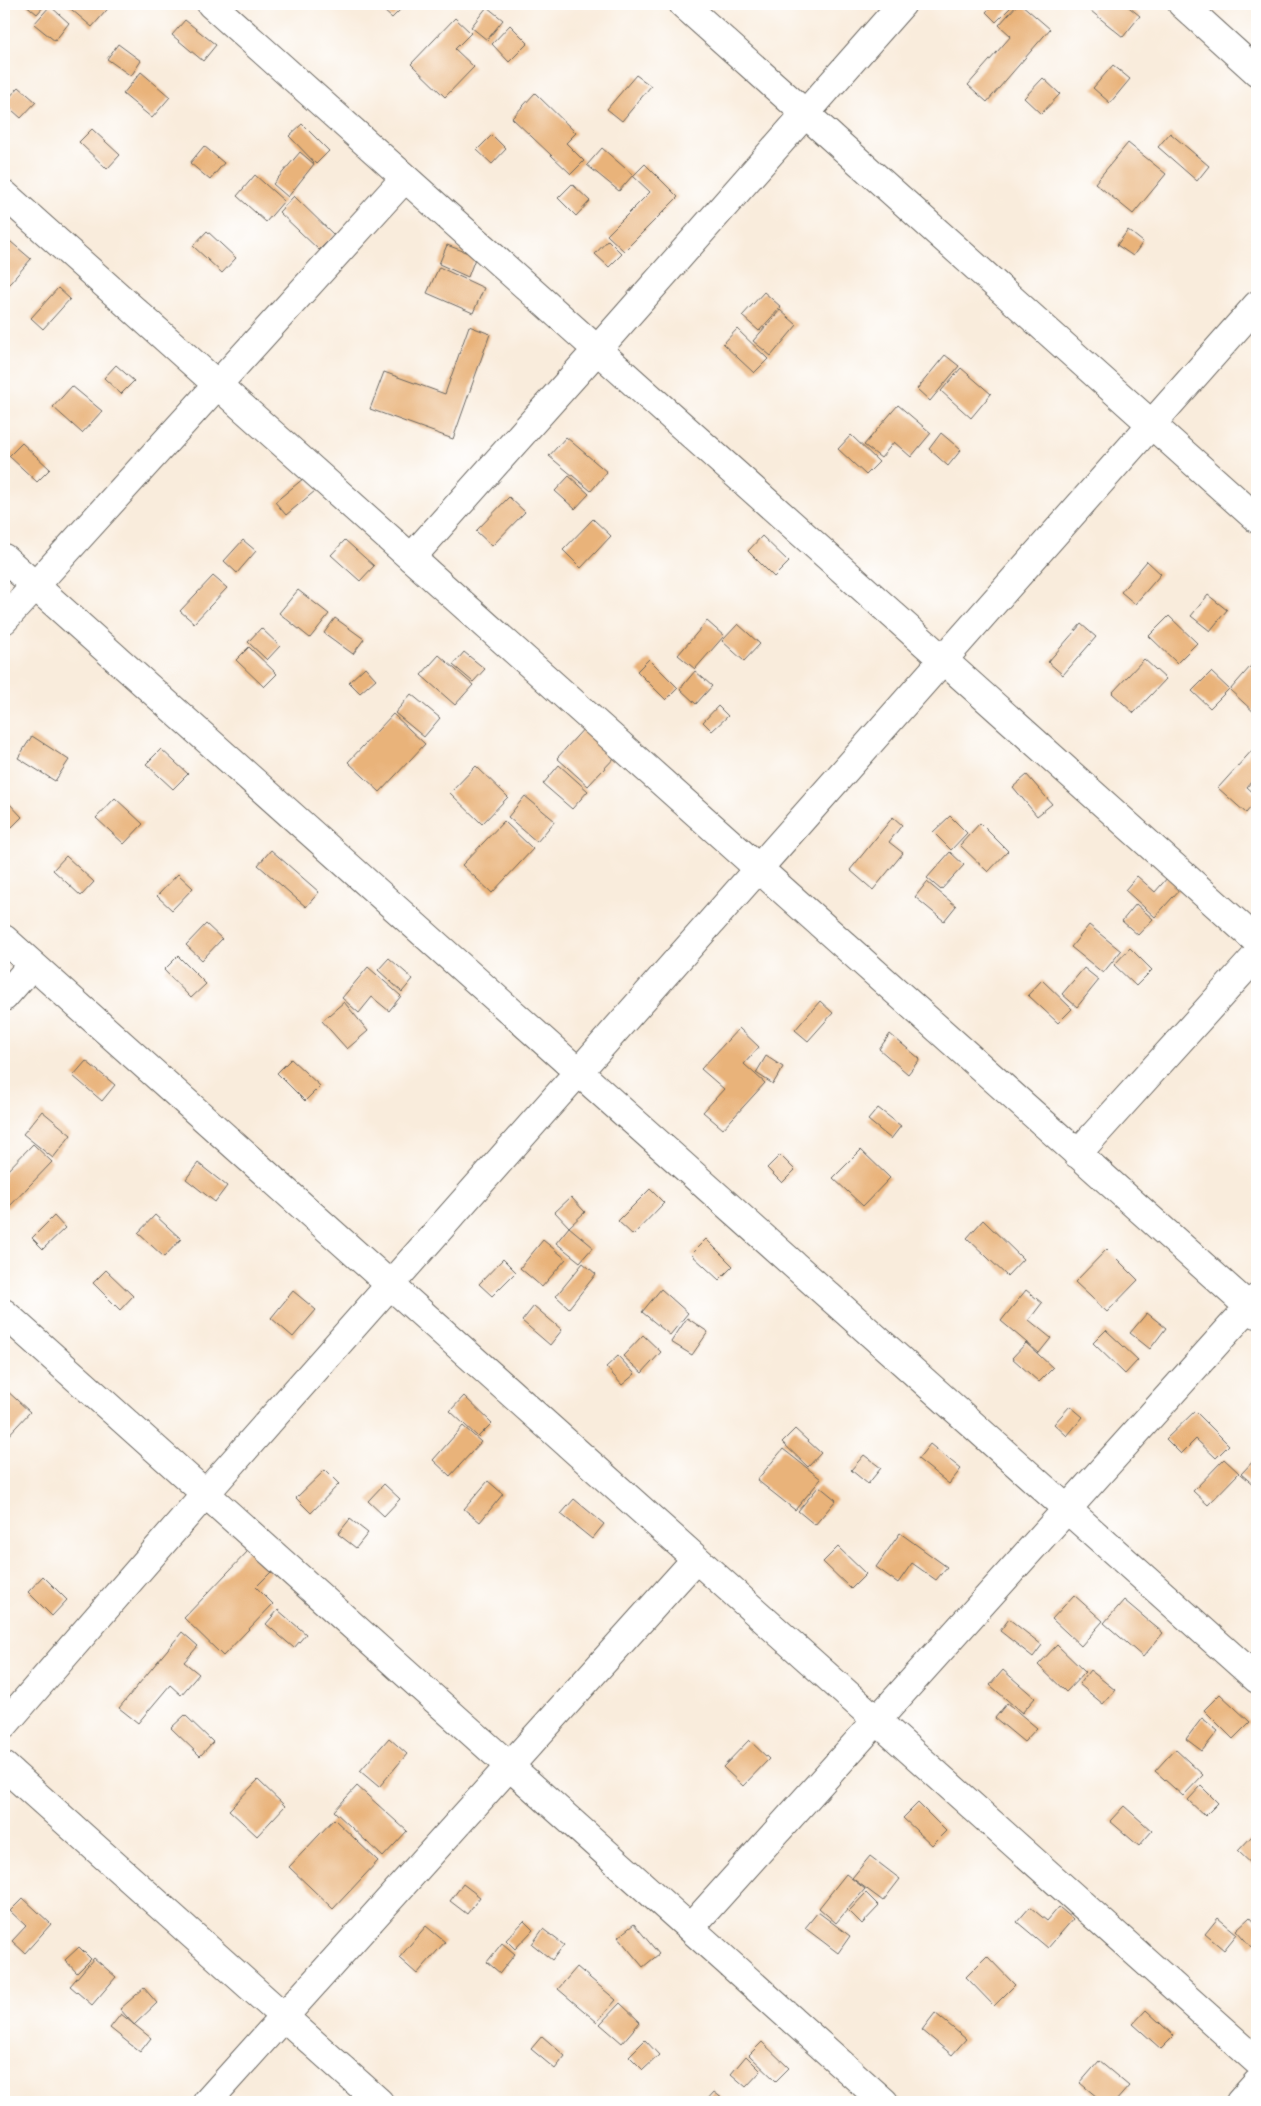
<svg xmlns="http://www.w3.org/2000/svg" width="1261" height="2106" viewBox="0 0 1261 2106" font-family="'Indie Flower',sans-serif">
<rect width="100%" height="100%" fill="#fff"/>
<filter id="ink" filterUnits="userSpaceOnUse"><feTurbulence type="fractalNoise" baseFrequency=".02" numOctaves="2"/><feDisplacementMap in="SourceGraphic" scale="10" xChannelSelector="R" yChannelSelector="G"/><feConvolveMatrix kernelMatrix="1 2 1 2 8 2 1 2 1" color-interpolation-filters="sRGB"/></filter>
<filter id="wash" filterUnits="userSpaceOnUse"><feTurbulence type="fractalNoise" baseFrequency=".0096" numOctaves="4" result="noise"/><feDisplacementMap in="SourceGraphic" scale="20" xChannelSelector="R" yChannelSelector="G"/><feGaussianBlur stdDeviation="1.12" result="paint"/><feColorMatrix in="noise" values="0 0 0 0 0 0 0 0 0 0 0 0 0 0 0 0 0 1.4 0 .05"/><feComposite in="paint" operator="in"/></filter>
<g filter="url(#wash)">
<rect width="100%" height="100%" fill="#f9ecdc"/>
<g id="blocks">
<!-- building -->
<path fill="#e9b37a" d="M25,4H46L37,14Z
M65,4H112L92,27Z
M376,4H406L392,18Z
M994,4H1014L996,22L986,12Z
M1018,4H1021L1050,29L987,102L968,85L1011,36L999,25Z
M1097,4H1125L1140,16L1123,37L1091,11Z
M50,6L69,23L55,41L34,24Z
M487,7L503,20L487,40L471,27Z
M455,18L471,33L455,49L474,67L445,97L411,64Z
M185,20L216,45L203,61L172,35Z
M510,25L528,43L509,62L492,44Z
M118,44L141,61L131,76L107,59Z
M1113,65L1130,79L1110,103L1093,88Z
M141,72L170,97L152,118L123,94Z
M636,75L651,86L622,121L607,109Z
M1043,78L1060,94L1041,114L1024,98Z
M19,87L36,102L21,118L4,103Z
M535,93L576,133L566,143L584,161L571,174L512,118Z
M302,124L329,151L316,164L289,136Z
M92,129L120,155L107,169L79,142Z
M1170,133L1209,166L1197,181L1158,147Z
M492,135L506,149L492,164L477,150Z
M1128,143L1166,174L1133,214L1095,183Z
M204,146L224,163L210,180L190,163Z
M602,148L633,175L619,191L587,165Z
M300,152L314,164L288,197L273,184Z
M645,164L678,197L624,251L607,235L650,192L633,176Z
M255,175L284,201L266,222L237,196Z
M572,184L590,201L576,216L558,198Z
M294,196L334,235L319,250L279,212Z
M1128,230L1143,242L1133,256L1117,245Z
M207,231L236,258L222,273L193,246Z
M4,236L31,259L4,290Z
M608,240L622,254L609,267L595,254Z
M447,245L476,256L468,277L439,264Z
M439,267L484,288L473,313L427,293Z
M58,288L70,299L43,329L31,318Z
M764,292L781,307L759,331L742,316Z
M780,310L797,325L771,356L753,341Z
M469,326L490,334L453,439L370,409L384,372L445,394Z
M737,329L768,359L754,373L723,344Z
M945,355L959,366L930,401L917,389Z
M116,365L134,381L121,394L104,378Z
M961,368L991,394L971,418L941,391Z
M72,386L102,411L82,433L53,407Z
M898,405L931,433L911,457L894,442L881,458L864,445Z
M941,433L961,450L948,466L929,449Z
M851,435L879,462L866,475L838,449Z
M566,437L607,472L591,491L549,456Z
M22,443L50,469L37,482L9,456Z
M569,476L589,494L575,509L555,491Z
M304,478L315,491L286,515L275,502Z
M509,497L525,512L492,546L476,531Z
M593,519L611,536L581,568L563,550Z
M762,536L789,562L774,577L748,551Z
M243,540L256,551L237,573L224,561Z
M345,540L374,566L360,581L331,555Z
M1147,561L1161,574L1135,604L1121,592Z
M213,576L227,588L194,623L180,611Z
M298,590L329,614L310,638L279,613Z
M1208,595L1227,610L1210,631L1191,616Z
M1169,616L1197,643L1177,663L1149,636Z
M335,618L364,639L353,654L324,633Z
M707,621L724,636L695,669L678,655Z
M738,624L760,644L744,661L722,641Z
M1081,624L1096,637L1063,675L1048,662Z
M261,628L280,646L267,660L248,642Z
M249,647L277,674L264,687L236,660Z
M464,652L485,669L473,682L453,665Z
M439,655L473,685L455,705L421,675Z
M649,659L678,688L666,700L637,671Z
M1144,659L1166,679L1134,713L1112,693Z
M1257,659V715L1230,690Z
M365,667L376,679L360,693L349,682Z
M695,671L712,686L696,704L680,689Z
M1211,672L1229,689L1210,708L1192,691Z
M411,694L440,718L424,737L395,713Z
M718,706L728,716L712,731L703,722Z
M393,714L425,744L380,792L348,762Z
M586,726L617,755L588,786L557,758Z
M32,736L69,760L55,781L18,758Z
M1255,747L1257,749V775L1247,787L1257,796V800L1246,813L1218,788Z
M161,749L188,774L173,789L146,764Z
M559,765L588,791L572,809L543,784Z
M476,766L508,797L482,824L450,793Z
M1027,775L1052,804L1037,816L1013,787Z
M525,796L555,821L537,842L508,817Z
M115,798L143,824L124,844L96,818Z
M8,802L22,817L8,831L4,827V806Z
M950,816L967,833L951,850L933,832Z
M893,817L902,825L889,842L903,853L873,890L850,870Z
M504,821L533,849L492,893L462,865Z
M980,823L1008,851L988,872L960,845Z
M271,850L319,892L306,907L258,865Z
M950,852L964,865L941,890L927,878Z
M66,856L94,882L81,896L53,870Z
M178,874L193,888L172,910L157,896Z
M1137,876L1155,892L1168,877L1181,888L1155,917L1125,890Z
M927,882L956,906L944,921L915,897Z
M1136,904L1153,919L1138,935L1122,921Z
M206,924L222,939L202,960L186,945Z
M1089,925L1121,951L1103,973L1071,947Z
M1130,948L1152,970L1136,986L1114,965Z
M178,956L206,984L191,998L164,970Z
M389,958L413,979L402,992L378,970Z
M368,967L401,996L389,1011L372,997L359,1013L342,998Z
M1084,968L1099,980L1077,1007L1062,994Z
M1042,980L1072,1009L1058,1023L1028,995Z
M820,1001L833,1013L808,1041L795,1030Z
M344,1002L368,1031L347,1049L322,1021Z
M739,1028L759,1047L744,1064L765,1083L723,1129L703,1112L724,1089L701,1069Z
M890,1034L920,1059L908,1074L879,1049Z
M766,1056L783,1067L773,1084L756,1073Z
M291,1059L320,1086L305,1101L277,1073Z
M86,1061L115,1085L102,1101L73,1076Z
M878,1108L901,1126L891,1139L868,1120Z
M42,1111L71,1135L53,1158L23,1134Z
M33,1144L52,1162L8,1208L4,1204V1174Z
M861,1150L890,1178L863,1206L833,1178Z
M780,1155L795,1170L782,1183L767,1168Z
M198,1163L227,1186L215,1202L186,1179Z
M650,1189L664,1203L633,1235L618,1221Z
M571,1197L585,1212L569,1227L593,1247L580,1262L556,1243L569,1227L555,1212Z
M155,1215L181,1239L164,1257L138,1233Z
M54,1216L65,1228L43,1249L32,1238Z
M983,1220L1023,1259L1007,1276L967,1238Z
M706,1239L733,1266L719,1280L691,1254Z
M543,1240L566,1259L542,1287L520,1268Z
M1107,1249L1138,1280L1107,1312L1075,1282Z
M503,1259L516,1272L492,1296L479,1284Z
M583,1263L596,1274L569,1308L556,1296Z
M106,1270L133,1296L120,1310L93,1283Z
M661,1289L688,1313L670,1335L642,1312Z
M1026,1290L1042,1303L1029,1320L1051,1338L1039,1353L1001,1321Z
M293,1291L316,1310L293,1337L271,1318Z
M534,1306L562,1330L550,1345L522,1321Z
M1147,1313L1166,1328L1150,1349L1130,1333Z
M687,1318L708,1332L692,1355L671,1342Z
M1106,1330L1138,1360L1125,1374L1093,1343Z
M643,1335L661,1352L642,1373L623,1356Z
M1026,1343L1053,1368L1039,1382L1012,1358Z
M618,1356L635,1374L622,1385L606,1367Z
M4,1388L30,1412L4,1440Z
M464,1396L492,1423L478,1437L450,1411Z
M1070,1406L1083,1417L1067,1436L1054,1424Z
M1195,1411L1229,1445L1216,1458L1196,1439L1181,1454L1166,1439Z
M463,1426L481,1442L450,1476L433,1460Z
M795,1429L821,1453L808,1467L782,1442Z
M930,1444L961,1469L949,1484L918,1459Z
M783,1449L821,1479L795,1510L757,1480Z
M864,1455L881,1468L868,1484L851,1470Z
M1257,1457V1484L1255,1486L1241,1474Z
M1224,1459L1239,1473L1208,1505L1193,1491Z
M325,1470L339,1484L311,1513L296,1498Z
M488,1481L503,1494L480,1522L464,1509Z
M384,1484L400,1499L384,1516L368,1501Z
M819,1486L836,1500L815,1525L798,1511Z
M574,1499L604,1524L592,1539L561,1514Z
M350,1519L368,1533L356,1548L338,1534Z
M900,1533L947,1567L936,1580L912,1563L898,1583L876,1567Z
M838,1547L866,1574L851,1589L823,1562Z
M249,1550L271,1572L256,1587L273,1604L223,1656L184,1618Z
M43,1576L67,1600L52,1616L28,1592Z
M1074,1595L1103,1621L1081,1646L1052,1619Z
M1124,1600L1163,1633L1143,1657L1104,1623Z
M278,1610L306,1634L294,1648L266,1624Z
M1009,1619L1042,1645L1033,1657L1000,1631Z
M182,1632L198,1646L184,1662L199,1674L181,1695L170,1685L138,1723L119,1708Z
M1057,1645L1085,1672L1066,1692L1038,1665Z
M1003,1670L1035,1698L1022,1713L990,1685Z
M1090,1670L1115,1690L1103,1704L1079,1684Z
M1220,1694L1250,1722L1233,1739L1204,1710Z
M1007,1703L1037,1728L1024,1742L995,1718Z
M185,1715L213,1742L200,1756L171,1728Z
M1202,1718L1218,1731L1202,1751L1186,1739Z
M389,1738L407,1754L379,1787L360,1771Z
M749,1740L769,1759L743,1786L723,1767Z
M1175,1749L1203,1775L1183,1796L1155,1771Z
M258,1780L285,1806L257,1836L229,1810Z
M357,1786L407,1831L383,1857L334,1811Z
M1201,1786L1218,1803L1205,1816L1188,1800Z
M918,1803L946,1831L932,1845L903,1818Z
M1124,1806L1152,1831L1139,1846L1110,1821Z
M334,1819L378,1861L333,1909L289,1867Z
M1253,1835L1257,1838V1869L1238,1851Z
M870,1856L900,1879L883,1901L852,1878Z
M846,1874L865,1889L836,1923L819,1908Z
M463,1884L480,1897L467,1914L450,1901Z
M866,1893L879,1906L862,1924L849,1911Z
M23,1898L51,1924L25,1953L12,1941L26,1926L10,1911Z
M1030,1907L1047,1921L1059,1907L1073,1919L1048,1948L1017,1922Z
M818,1912L850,1936L838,1953L805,1928Z
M1250,1917L1257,1925V1941L1251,1947L1236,1930Z
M1218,1918L1237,1934L1224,1950L1205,1934Z
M524,1921L533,1930L515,1949L506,1940Z
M634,1924L659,1954L643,1967L618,1937Z
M426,1926L445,1942L417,1974L399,1958Z
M543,1929L564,1945L552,1960L532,1944Z
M502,1943L515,1954L500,1973L487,1962Z
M79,1947L91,1959L77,1973L65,1960Z
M987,1956L1015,1985L994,2006L966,1977Z
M94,1958L116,1977L92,2005L70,1986Z
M577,1967L616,2000L597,2022L558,1989Z
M144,1988L157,2003L134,2025L120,2009Z
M620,2003L640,2022L622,2043L600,2024Z
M1146,2010L1174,2036L1161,2049L1133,2024Z
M935,2013L966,2039L952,2055L922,2030Z
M121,2014L151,2038L140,2052L110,2028Z
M542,2036L565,2056L555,2069L531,2049Z
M645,2040L659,2055L643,2070L629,2056Z
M762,2042L789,2068L776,2081L749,2055Z
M746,2056L761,2071L746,2087L731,2074Z
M1099,2061L1129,2086L1115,2102H1103L1080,2083Z
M714,2092L727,2102H705Z"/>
</g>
</g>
<g filter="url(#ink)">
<use href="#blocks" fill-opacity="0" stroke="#69655f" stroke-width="1"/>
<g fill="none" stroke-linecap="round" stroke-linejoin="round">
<defs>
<path id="street" d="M211,4L1257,941
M683,4L1257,519
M1182,4L1257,72
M4,194L1257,1314
M4,558L1257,1679
M411,558L597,350L902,4
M4,620L405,178
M4,939L1257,2061
M4,997L32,965
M1077,1154L1257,955
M4,1313L884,2102
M4,1725L205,1494L1257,305
M690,1928L1257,1298
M207,2102L696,1559
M1240,2102L1257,2083"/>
<path id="secondary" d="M4,1766L379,2102"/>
</defs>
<!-- street casing -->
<use href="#street" stroke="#69655f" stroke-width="30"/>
<!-- secondary casing -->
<use href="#secondary" stroke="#69655f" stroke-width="30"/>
<!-- street -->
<use href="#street" stroke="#fff" stroke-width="28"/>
<!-- secondary -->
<use href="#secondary" stroke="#fff" stroke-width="28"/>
</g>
</g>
<!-- margin -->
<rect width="1261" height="2106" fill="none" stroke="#fff" stroke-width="20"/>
</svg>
